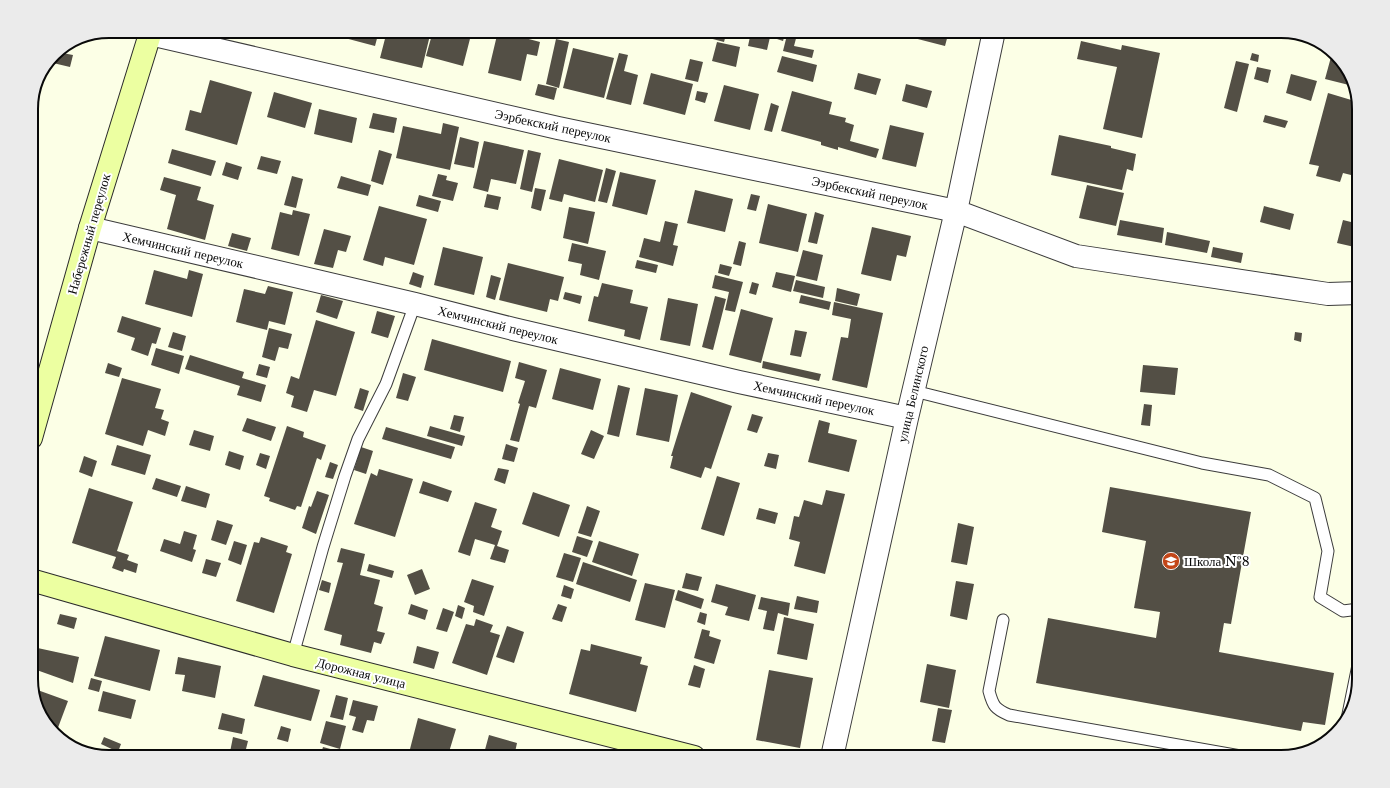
<svg xmlns="http://www.w3.org/2000/svg" width="1390" height="788" viewBox="0 0 1390 788" font-family="'Libre Baskerville',serif">
<rect width="100%" height="100%" fill="#fcffe6"/>
<!-- building -->
<path fill="#534f45" d="M343,31H379L375,46L341,37Z
M387,31H431L422,68L380,58Z
M433,31H472L463,66L426,56Z
M498,31L540,42L537,56L527,54L521,81L488,73Z
M710,31H727L724,42L709,38Z
M775,31H786L783,41L774,38Z
M788,31H798L794,46L814,50L812,58L783,51Z
M908,31H949L945,46L906,36Z
M1131,31H1166L1163,39Z
M751,32L770,37L767,50L748,46Z
M556,39L569,42L559,88L546,84Z
M1081,41L1121,50L1122,45L1160,53L1142,138L1103,129L1117,67L1077,59Z
M717,42L740,47L736,67L712,61Z
M573,48L614,58L604,98L563,88Z
M57,52L73,55L70,67L53,63L55,53Z
M619,53L628,55L624,71L638,75L631,105L606,99Z
M1252,53L1259,55L1258,62L1250,60Z
M782,56L817,65L813,82L777,72Z
M1331,57L1337,58L1348,70L1353,86L1325,79Z
M690,59L703,62L698,82L685,79Z
M1236,61L1249,64L1237,112L1224,108Z
M1257,67L1271,70L1268,83L1254,79Z
M651,73L693,84L685,115L643,104Z
M858,73L881,79L876,95L854,89Z
M1291,74L1317,81L1311,101L1286,93Z
M210,80L252,92L237,145L185,130L190,110L201,113Z
M538,84L557,88L554,100L535,95Z
M906,84L932,91L927,108L902,101Z
M724,85L759,94L750,130L714,121Z
M697,91L708,93L705,103L695,100Z
M792,91L832,102L829,114L846,118L845,122L854,125L850,141L879,149L876,158L838,147V150L821,145V142L781,131Z
M274,92L312,103L305,128L267,117Z
M1328,93L1358,102L1359,104V162L1355,176L1343,173L1340,182L1316,176L1319,166L1309,164Z
M771,103L779,106L772,132L764,130Z
M319,109L357,118L352,143L314,134Z
M373,113L397,118L394,133L369,128Z
M1265,115L1288,121L1285,128L1263,122Z
M443,123L459,127L450,170L396,158L403,126L441,134Z
M890,125L924,133L916,167L882,159Z
M1059,135L1111,146V148L1136,154L1133,171L1127,169L1122,190L1051,175Z
M460,137L479,142L474,168L454,164Z
M484,141L524,150L516,184L491,179L488,192L473,188Z
M172,149L216,161L211,176L168,163Z
M379,150L392,154L383,185L371,181Z
M528,150L541,153L532,192L520,189Z
M261,156L281,161L277,174L257,169Z
M559,159L603,170L595,202L564,194L562,202L549,199Z
M226,162L242,167L238,180L222,175Z
M606,168L616,171L607,203L598,201Z
M620,172L656,180L647,215L612,206Z
M438,174L447,176L446,180L458,183L453,201L432,196Z
M292,176L303,179L296,208L284,205Z
M341,176L371,185L368,196L337,188Z
M164,177L201,187L197,200L214,205L205,240L167,229L176,195L160,190Z
M1087,185L1124,193L1116,226L1079,218Z
M535,188L546,190L541,211L531,208Z
M695,190L733,199L725,232L687,223Z
M487,194L501,197L498,210L484,207Z
M751,194L760,196L756,211L747,209Z
M419,195L441,201L438,212L416,206Z
M768,204L807,214L798,252L759,243Z
M379,206L427,219L414,265L385,257L383,266L363,260Z
M1264,206L1294,214L1290,230L1260,222Z
M569,207L595,212L588,244L563,238Z
M293,210L310,214L299,256L271,249L280,212L292,215Z
M815,212L824,215L817,244L808,242Z
M1120,220L1164,228L1162,243L1117,235Z
M1343,220L1359,224V248L1337,243Z
M665,221L678,224L673,245L678,246L673,266L639,257L644,238L660,242Z
M872,227L911,236L906,257L897,255L891,281L861,274Z
M324,229L351,236L346,252L338,250L333,268L314,264Z
M1167,232L1210,241L1207,253L1165,245Z
M232,233L251,238L247,251L228,246Z
M739,241L746,243L741,266L733,264Z
M572,243L606,251L599,280L580,275L582,264L568,261Z
M443,247L483,257L474,295L434,285Z
M1213,247L1243,253L1241,263L1211,257Z
M803,250L823,255L817,281L796,276Z
M637,260L658,265L656,273L635,268Z
M508,263L564,277L558,301L550,299L547,312L499,300Z
M720,264L732,267L729,276L718,273Z
M154,270L187,279L189,270L203,274L192,317L145,304Z
M413,272L424,276L421,288L409,284Z
M776,272L795,276L791,292L772,287Z
M491,275L501,278L495,300L486,297Z
M715,275L743,282L735,312L725,310L729,292L712,288Z
M796,280L825,287L823,298L793,291Z
M752,282L759,284L756,295L749,293Z
M602,283L633,290L630,303L648,307L640,340L624,336L625,330L588,321L594,296L598,297Z
M268,286L293,292L285,325L269,321L267,330L236,322L244,289L265,294Z
M837,288L860,294L857,306L835,301Z
M565,292L582,296L580,304L563,299Z
M321,295L343,301L337,319L316,312Z
M801,295L831,302L829,310L799,303Z
M715,296L726,299L713,350L702,347Z
M668,298L698,304L690,346L660,340Z
M834,302L883,313L867,388L832,380L841,337L848,338L851,319L832,315Z
M741,309L773,318L761,363L729,355Z
M377,311L395,316L388,338L371,333Z
M122,316L161,328L156,344L152,343L148,356L131,350L135,338L117,332Z
M316,320L355,332L336,396L314,390L307,412L291,407L294,396L286,393L291,376L299,379Z
M269,328L292,334L288,349L279,347L275,361L262,357Z
M795,330L807,332L801,357L790,355Z
M173,332L186,336L182,351L168,347Z
M1295,332L1302,333L1301,342L1294,340Z
M432,339L511,361L503,392L424,370Z
M156,348L184,356L179,374L151,365Z
M190,355L244,372L242,378L266,385L261,402L237,395L240,386L185,369Z
M763,361L821,374L819,381L762,368Z
M519,362L547,370L536,408L529,406L519,442L510,440L520,404L518,403L525,381L515,378Z
M108,363L122,368L119,377L105,373Z
M259,364L270,367L267,378L256,375Z
M1143,365L1178,368L1175,395L1140,392Z
M560,368L601,379L593,410L552,399Z
M403,373L416,377L408,401L396,398Z
M122,378L161,389L155,408L164,410L161,419L169,422L165,436L148,430L143,446L105,434Z
M618,385L630,388L619,437L607,434Z
M360,388L369,391L363,411L354,408Z
M645,388L678,395L669,442L636,435Z
M691,392L732,406L711,469L705,467L701,478L670,468L673,456H671Z
M1144,404L1152,405L1150,426L1141,425Z
M752,414L763,417L757,433L747,430Z
M454,415L464,417L460,432L450,429Z
M247,418L276,427L271,441L242,431Z
M819,420L830,423L828,433L857,440L849,472L808,462Z
M287,426L304,432L303,437L326,445L321,460L317,458L301,507L297,506L295,510L269,501L270,498L264,496Z
M430,426L465,436L462,446L427,436Z
M386,427L455,447L451,459L382,439Z
M194,430L214,436L210,451L189,445Z
M591,430L604,436L594,459L581,454Z
M506,444L518,448L514,462L502,459Z
M117,445L151,455L145,475L111,465Z
M361,447L373,451L366,474L354,470Z
M229,451L244,456L240,470L225,465Z
M260,453L270,456L266,469L256,465Z
M768,453L779,455L776,469L764,466Z
M84,456L97,461L92,477L79,472Z
M330,462L338,465L333,479L325,477Z
M498,468L509,470L505,484L494,480Z
M379,469L413,479L395,537L354,524L371,473L377,476Z
M717,476L740,483L724,536L701,529Z
M156,478L181,486L177,497L152,489Z
M423,481L452,491L448,502L419,493Z
M186,486L210,494L206,508L181,501Z
M1110,487L1251,512L1231,624L1224,623L1219,652L1334,673L1325,725L1303,722L1301,731L1036,683L1048,618L1156,638L1160,612L1134,608L1146,541L1102,532Z
M89,488L133,502L117,551L129,555L127,560L138,564L136,573L124,569L123,572L112,568L116,557L72,543Z
M826,490L845,494L825,574L794,566L800,542L789,539L794,516L799,517L804,500L822,505Z
M317,491L329,495L316,534L302,528L309,506L311,507Z
M533,492L570,505L559,537L522,524Z
M475,502L497,509L491,527L502,531L497,546L509,550L505,563L490,559L495,545L475,539L470,556L458,552Z
M587,506L600,511L591,537L578,533Z
M759,508L778,513L775,524L756,519Z
M217,520L233,525L226,545L211,540Z
M958,523L974,527L967,565L951,562Z
M184,531L197,535L193,549L196,550L192,562L160,551L164,539L180,544Z
M577,536L593,541L587,557L572,552Z
M261,537L288,546L286,552L292,554L274,613L236,601L254,542L259,543Z
M234,541L247,545L241,565L228,560Z
M599,541L639,554L632,576L592,562Z
M341,548L365,554L360,575L380,580L374,604L383,607L377,631L385,633L381,644L374,642L371,653L340,645L342,635L324,630L343,563L337,562Z
M564,553L581,558L573,582L556,577Z
M206,559L221,563L216,577L202,573Z
M583,562L637,580L630,602L576,584Z
M369,564L394,571L392,578L367,571Z
M422,569L430,589L415,595L407,575Z
M686,573L702,577L698,591L682,588Z
M472,579L494,586L484,616L473,612L474,606L464,602Z
M322,580L331,583L329,593L319,590Z
M956,581L974,584L967,620L950,616Z
M645,583L675,590L665,628L635,620Z
M716,584L756,595L749,621L725,615L728,607L711,602Z
M564,585L574,589L571,599L561,596Z
M678,590L704,599L701,609L675,600Z
M797,596L819,601L817,613L794,609Z
M761,597L790,603L788,616L778,613L774,631L763,629L767,611L758,609Z
M411,604L428,610L425,620L408,614Z
M558,604L567,607L562,622L552,619Z
M458,605L465,608L462,619L455,616Z
M443,608L454,612L447,632L436,629Z
M700,612L707,614L705,625L697,622Z
M60,614L77,618L74,629L57,624Z
M784,617L814,624L807,660L777,654Z
M476,619L493,625L490,632L500,635L487,675L452,663L466,624L474,626Z
M507,626L524,632L514,663L496,657Z
M702,629L710,631L709,636L721,640L714,664L694,658Z
M105,636L160,650L150,691L94,676Z
M591,644L642,657L640,664L648,666L636,712L569,694L581,649L590,651Z
M417,646L439,652L434,669L413,663Z
M33,647L79,657L73,683L31,668V657Z
M178,657L221,666L215,698L182,691L185,675L175,674Z
M927,664L956,670L949,708L920,702Z
M694,665L705,669L700,688L688,685Z
M769,670L813,678L800,748L756,740Z
M263,675L320,690L311,721L254,706Z
M91,678L102,681L99,692L88,689Z
M32,688L68,701L56,733L42,718Z
M103,691L136,700L131,719L98,711Z
M336,695L348,698L343,720L330,717Z
M353,700L378,706L374,721L367,720L363,733L352,730L356,717L349,715Z
M938,708L952,710L945,743L932,741Z
M222,713L245,719L242,734L218,729Z
M418,718L456,729L449,752L441,749L439,757L410,749Z
M326,721L346,726L340,749L320,743Z
M281,726L291,729L288,742L277,739Z
M489,735L517,743L514,757H483Z
M104,737L121,744L118,752L101,744Z
M233,737L248,741L244,757H229Z
M323,747L338,751L336,757H320Z
M137,749L159,753L158,757H135Z"/>
<g fill="none" stroke-linecap="round" stroke-linejoin="round">
<defs>
<path id="lane" d="M914,391L1202,463L1269,475L1315,498L1328,551L1320,597L1343,611L1359,609
M1003,620L989,691C993,706 995,709 1009,715L1246,757
M293,655L323,547L345,476L358,439L386,384L415,304
M1347,719L1359,660"/>
<path id="street" d="M150,34L558,128L956,211L1076,256L1328,294L1359,293
M90,228L415,304L513,329L739,382L907,418
M832,757L907,418L956,211L994,31"/>
<path id="secondary" d="M31,438L90,228L151,31
M31,580L293,655L694,757"/>
</defs>
<!-- lane casing -->
<use href="#lane" stroke="#3c3c3c" stroke-width="13"/>
<!-- street casing -->
<use href="#street" stroke="#3c3c3c" stroke-width="24"/>
<!-- secondary casing -->
<use href="#secondary" stroke="#2b2b2b" stroke-width="24"/>
<!-- lane -->
<use href="#lane" stroke="#fff" stroke-width="11"/>
<!-- street -->
<use href="#street" stroke="#fff" stroke-width="22"/>
<!-- secondary -->
<use href="#secondary" stroke="#ecffa1" stroke-width="22"/>
</g>
<!-- icons -->
<defs>
<symbol id="school-disc" viewBox="-11 -11 22 22"><circle r="9.5" fill="#c34618" stroke="#fff"/><path d="M0-5L7-2L0 1L-7-2ZM-4 1L0 2.5L4 1V4Q0 6-4 4Z" fill="#fff"/></symbol>
</defs>
<g fill-rule="evenodd">
<use href="#school-disc" x="1161" y="551" width="20" height="20"/>
</g>
<g text-anchor="middle" dominant-baseline="central" stroke-width="4" stroke-linejoin="round" paint-order="stroke">
<!-- street labels -->
<g font-size="13" fill="#090909" stroke="#fff">
<text transform="translate(553 126) rotate(12)">Ээрбекский переулок</text>
<text transform="translate(870 193) rotate(12)">Ээрбекский переулок</text>
<text transform="translate(89 234) rotate(-74)">Набережный переулок</text>
<text transform="translate(183 250) rotate(13)">Хемчинский переулок</text>
<text transform="translate(498 325) rotate(14)">Хемчинский переулок</text>
<text transform="translate(913 394) rotate(-77)">улица Белинского</text>
<text transform="translate(814 398) rotate(12)">Хемчинский переулок</text>
<text transform="translate(361 673) rotate(14)">Дорожная улица</text>
</g>
<!-- poi labels -->
<g font-size="13" fill="#090909" stroke="#fff" text-anchor="start">
<text x="1184" y="561">Школа №8</text>
</g>
</g>
<!-- crop -->
<path d="M0 0H1390V788H0ZM109 38H1281A71 71 0 0 1 1352 109V679A71 71 0 0 1 1281 750H109A71 71 0 0 1 38 679V109A71 71 0 0 1 109 38Z" fill="#ebebeb" fill-rule="evenodd"/>
<path fill="none" stroke="#090909" stroke-width="2" d="M109 38H1281A71 71 0 0 1 1352 109V679A71 71 0 0 1 1281 750H109A71 71 0 0 1 38 679V109A71 71 0 0 1 109 38Z"/>
</svg>
